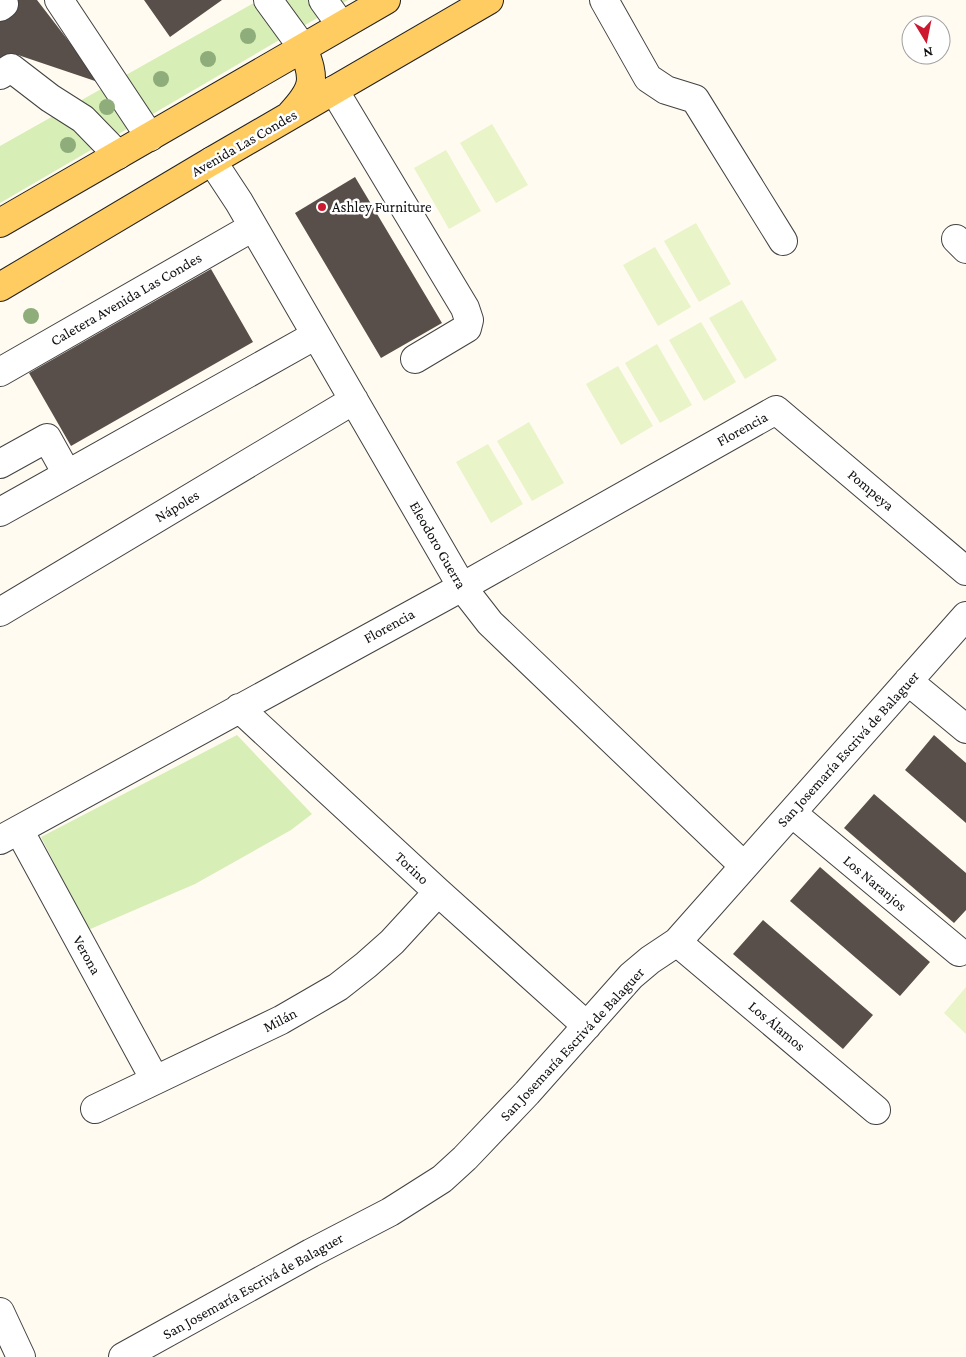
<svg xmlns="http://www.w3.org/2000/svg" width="966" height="1357" viewBox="0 0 966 1357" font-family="'Crimson Pro',serif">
<rect width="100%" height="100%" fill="#fffbf1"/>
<!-- green -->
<path fill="#d7eeb6" d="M259,0H348L0,203V146Z
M237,735L312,814L291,830L195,884L88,930L41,837Z"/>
<!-- pitch -->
<path fill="#e9f4c9" d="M492,124L528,185L496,203L460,143Z
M446,150L481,211L449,229L414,168Z
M696,223L731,284L699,302L664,241Z
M655,247L691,307L658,326L623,265Z
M742,300L777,360L745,379L709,318Z
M701,322L736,382L704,401L669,340Z
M657,344L692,405L660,423L625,363Z
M618,366L653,426L621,445L586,384Z
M529,422L564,483L532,501L497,441Z
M488,444L523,504L491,523L456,462Z
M966,987V1034L944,1013Z"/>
<!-- building -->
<path fill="#594f4a" d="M17,0H37L101,83L18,55L0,67V13Z
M144,0H222L170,37Z
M355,177L442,323L381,358L295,213Z
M211,269L253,342L71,446L29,373Z
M934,735L966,763V823L905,770Z
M874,794L966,873V910L954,923L844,828Z
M820,867L930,962L900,996L790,901Z
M763,920L873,1015L843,1049L733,954Z"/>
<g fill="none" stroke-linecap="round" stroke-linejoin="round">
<defs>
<path id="minor" d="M59,0L150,137
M268,0L303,48
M323,0L341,25
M604,0L648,78L666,90L695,99L783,241
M0,7L4,4
M0,75L11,68L50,98L83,119L118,155
M334,90L465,308L469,320L467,328L415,359
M212,161L239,202L462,587L490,623L744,866
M956,239L966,249
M0,372L253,227
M0,464L47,438L67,474
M0,512L316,335
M0,612L354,400
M908,681L966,729
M239,708L438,892L587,1026
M792,813L959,952
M19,830L155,1080
M0,840L462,587L776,410L966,571
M677,942L876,1110
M95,1109L281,1020L338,987L366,965L392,942L438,892
M0,1312L21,1357
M123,1357L311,1253L390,1212L442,1179L465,1158L527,1093L631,976L650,960L677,942L966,616"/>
<path id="major" d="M291,114C314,89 316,80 303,48
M0,223L386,0
M0,287L212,161L489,0"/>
</defs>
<!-- minor casing -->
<use href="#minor" stroke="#424242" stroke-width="30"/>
<!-- major casing -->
<use href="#major" stroke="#202020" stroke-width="30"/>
<!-- minor -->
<use href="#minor" stroke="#fff" stroke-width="28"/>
<!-- major -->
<use href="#major" stroke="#ffcc61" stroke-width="28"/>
</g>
<!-- trees -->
<g fill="#8ead7a">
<circle cx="248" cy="36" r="8"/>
<circle cx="208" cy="59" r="8"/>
<circle cx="161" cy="79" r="8"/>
<circle cx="107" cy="107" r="8"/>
<circle cx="68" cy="145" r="8"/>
<circle cx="31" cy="316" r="8"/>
</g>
<!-- markers -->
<circle fill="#cd1930" stroke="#fff" stroke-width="2" cx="322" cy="207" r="5"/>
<g text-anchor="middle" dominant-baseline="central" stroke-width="5" stroke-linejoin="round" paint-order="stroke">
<!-- street labels -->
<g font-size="15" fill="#0f0f0f" stroke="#fff">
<text transform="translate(244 143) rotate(-30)">Avenida Las Condes</text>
<text transform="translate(126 299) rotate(-30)">Caletera Avenida Las Condes</text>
<text transform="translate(742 429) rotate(-29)">Florencia</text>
<text transform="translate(871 490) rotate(40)">Pompeya</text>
<text transform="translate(177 506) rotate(-31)">Nápoles</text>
<text transform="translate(438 545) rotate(60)">Eleodoro Guerra</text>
<text transform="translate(389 626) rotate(-29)">Florencia</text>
<text transform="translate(848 749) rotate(-48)">San Josemaría Escrivá de Balaguer</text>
<text transform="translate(412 868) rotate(43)">Torino</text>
<text transform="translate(875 883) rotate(40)">Los Naranjos</text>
<text transform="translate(87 955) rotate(61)">Verona</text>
<text transform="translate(280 1020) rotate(-27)">Milán</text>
<text transform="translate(777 1026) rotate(40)">Los Álamos</text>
<text transform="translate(572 1044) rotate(-47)">San Josemaría Escrivá de Balaguer</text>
<text transform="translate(253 1286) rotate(-29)">San Josemaría Escrivá de Balaguer</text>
</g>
<!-- poi labels -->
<g font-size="15" fill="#0f0f0f" stroke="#fff" text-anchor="start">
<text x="332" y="207">Ashley Furniture</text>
</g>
</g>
<!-- north arrow -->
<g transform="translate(926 40) rotate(170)"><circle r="24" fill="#ffffff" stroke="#9f9f9f"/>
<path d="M0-4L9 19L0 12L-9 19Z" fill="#cd1930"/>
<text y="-8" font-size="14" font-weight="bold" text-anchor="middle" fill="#0f0f0f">N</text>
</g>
</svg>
